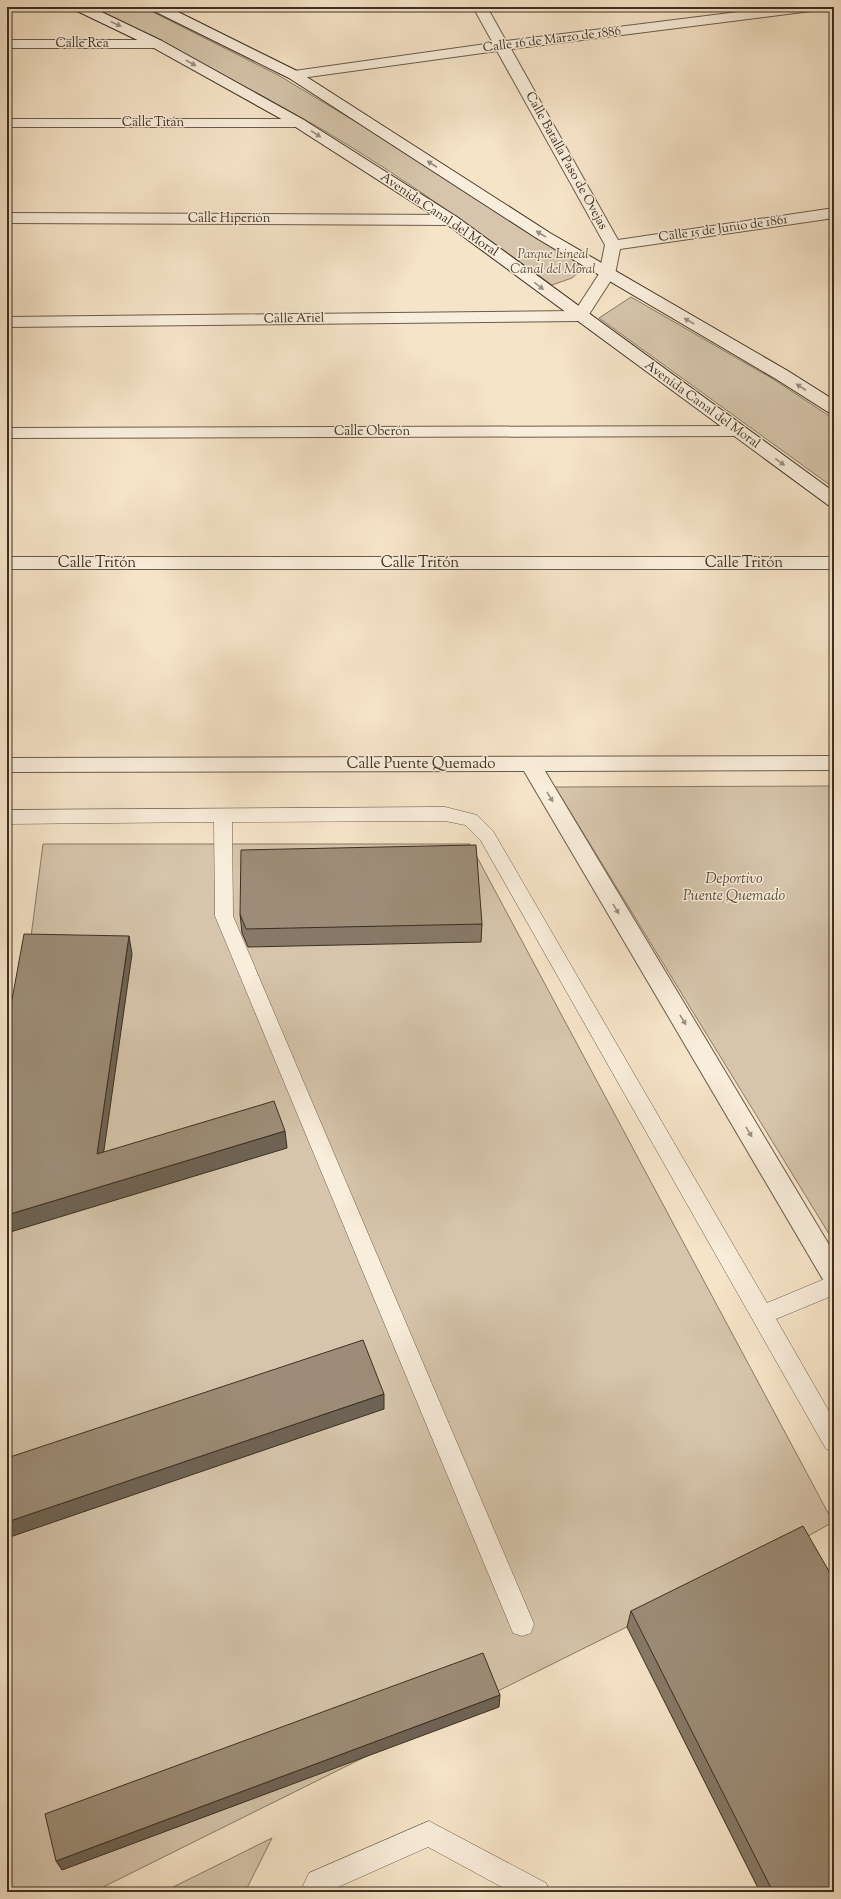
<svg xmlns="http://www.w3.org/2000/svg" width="841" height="1899" viewBox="0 0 841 1899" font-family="'Sorts Mill Goudy',serif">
<rect width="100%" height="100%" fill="#f6e4c8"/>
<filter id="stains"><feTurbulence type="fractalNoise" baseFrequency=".005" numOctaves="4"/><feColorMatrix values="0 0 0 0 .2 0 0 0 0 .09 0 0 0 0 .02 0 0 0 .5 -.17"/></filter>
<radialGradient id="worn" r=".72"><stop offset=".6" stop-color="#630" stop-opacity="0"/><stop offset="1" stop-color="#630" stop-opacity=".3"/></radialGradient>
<!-- green -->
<path fill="#d6c5ac" stroke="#897a66" d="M90,7H143L278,75L576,254L580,271L572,278L552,285C477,231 403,177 323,130C247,86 169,46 90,7Z
M631,297L773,379L834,419V488L599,318Z
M834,786V1242L555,787Z
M43,844H470L833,1522L796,1543L93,1892H7V1072L29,952Z
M272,1838L245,1892H163Z"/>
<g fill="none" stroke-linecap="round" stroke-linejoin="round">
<defs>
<path id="lane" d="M445,807L477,815L493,831L767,1303L834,1275V1295L776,1319L834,1420V1452L826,1449L481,841L465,825L445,821L232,822L233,916L534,1624L531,1633L522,1636L513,1633L215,916L214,822L7,824V810Z
M429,1821L546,1883L550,1892H511L428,1847L327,1892H300L309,1873Z"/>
<path id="street" d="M473,7H487L506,41L778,7H818L816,10L811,11L511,49L618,240L834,208V218L620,249L615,274L586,319L580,321L7,327V317L575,311L599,274L605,245L497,51L294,79L289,78L287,75L289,72L294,71L493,43Z
M7,40H157L162,41L164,44L162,47L157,48H7Z
M7,119H299L304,120L306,123L304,126L299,127H7Z
M7,213L451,215L457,217L459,220L457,223L451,225L7,223Z
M737,426L743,427L746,431L743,435L737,436L7,438V428Z
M7,557H834V569H7Z
M834,756V770L545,771L834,1253V1286L825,1283L524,771L7,772V758Z"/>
<path id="secondary" d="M73,7H91L162,41L304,120L457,217L834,492V507L828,505L445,223L294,126L152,47L75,10Z
M150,7H168L299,72L550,233L788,371L834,400V413L828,412L776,379L538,239L289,78L152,10Z"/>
</defs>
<!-- lane casing -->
<use href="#lane" stroke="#6a5c4b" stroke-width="1"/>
<!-- street casing -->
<use href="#street" stroke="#6a5c4b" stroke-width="2"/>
<!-- secondary casing -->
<use href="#secondary" stroke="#3c2f21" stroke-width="2"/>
<!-- lane -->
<use href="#lane" fill="#f9eddb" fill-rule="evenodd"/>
<!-- street -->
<use href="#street" fill="#f9eddb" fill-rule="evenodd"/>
<!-- secondary -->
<use href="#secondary" fill="#f9eddb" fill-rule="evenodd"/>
</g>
<!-- wall -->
<path fill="#877967" stroke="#3c2f21" d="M240,914L482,924L481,942L248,947L242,933Z
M631,1611L834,1892H760L627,1627Z"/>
<!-- shaded-wall -->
<path fill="#6e6354" stroke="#3c2f21" d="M129,936L132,954L101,1171L97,1154Z
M285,1131L287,1148L7,1233V1215Z
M384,1394V1409L7,1538V1522Z
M500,1695L499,1707L62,1870L56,1861Z"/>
<!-- building -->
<path fill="#9d8d78" stroke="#3c2f21" d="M476,845L482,924L246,929L240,914L241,850Z
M24,934L129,936L97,1154L274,1101L285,1131L7,1215V1027Z
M363,1340L384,1394L7,1522V1458Z
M803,1526L834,1580V1892H773L631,1611Z
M483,1653L500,1695L56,1861L45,1814Z"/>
<!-- one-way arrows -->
<defs><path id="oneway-solid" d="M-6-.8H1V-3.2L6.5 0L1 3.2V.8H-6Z"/></defs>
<g fill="#9a8e7e">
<use href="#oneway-solid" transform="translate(116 24) rotate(26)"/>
<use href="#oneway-solid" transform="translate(191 63) rotate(29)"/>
<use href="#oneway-solid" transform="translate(316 134) rotate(33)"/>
<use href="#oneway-solid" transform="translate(432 164) rotate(-147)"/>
<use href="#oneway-solid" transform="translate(541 234) rotate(-148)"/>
<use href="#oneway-solid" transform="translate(539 286) rotate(37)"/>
<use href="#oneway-solid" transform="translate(689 321) rotate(-150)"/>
<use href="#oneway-solid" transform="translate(801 387) rotate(-147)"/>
<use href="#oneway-solid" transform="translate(780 462) rotate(36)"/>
<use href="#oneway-solid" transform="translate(550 797) rotate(59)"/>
<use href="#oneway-solid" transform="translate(616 909) rotate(59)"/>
<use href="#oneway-solid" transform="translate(683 1020) rotate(59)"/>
<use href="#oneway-solid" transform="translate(749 1132) rotate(59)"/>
</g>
<g text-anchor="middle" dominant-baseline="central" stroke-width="3" stroke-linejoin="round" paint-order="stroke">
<!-- far-street labels -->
<g font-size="13" fill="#3c2f21" stroke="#f9eddb">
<text transform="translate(552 40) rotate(-7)">Calle 16 de Marzo de 1886</text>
<text x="82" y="44">Calle Rea</text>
<text x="153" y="123">Calle Titán</text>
<text transform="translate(566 161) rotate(61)">Calle Batalla Paso de Ovejas</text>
<text transform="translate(439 215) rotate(34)">Avenida Canal del Moral</text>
<text x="229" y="219">Calle Hiperión</text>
<text transform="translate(723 229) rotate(-8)">Calle 15 de Junio de 1861</text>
<text transform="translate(294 319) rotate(-1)">Calle Ariel</text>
<text transform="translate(702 405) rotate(36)">Avenida Canal del Moral</text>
<text x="372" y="432">Calle Oberón</text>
</g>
<!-- far-park labels -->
<g font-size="13" font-style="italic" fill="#5b4d3d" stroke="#f9eddb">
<text x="553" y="255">Parque Lineal<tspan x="553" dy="15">Canal del Moral</tspan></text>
</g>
<!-- street labels -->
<g font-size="15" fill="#3c2f21" stroke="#f9eddb">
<text x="97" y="563">Calle Tritón</text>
<text x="420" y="563">Calle Tritón</text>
<text x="744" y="563">Calle Tritón</text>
<text x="421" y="764">Calle Puente Quemado</text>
</g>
<!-- park labels -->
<g font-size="15" font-style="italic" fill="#5b4d3d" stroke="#f9eddb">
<text x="734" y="879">Deportivo<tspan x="734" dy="17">Puente Quemado</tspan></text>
</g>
</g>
<!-- margin -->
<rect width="841" height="1899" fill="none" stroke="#f6e4c8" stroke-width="24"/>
<rect x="8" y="8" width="825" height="1883" fill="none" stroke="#3c2f21" stroke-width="2"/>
<rect x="12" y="12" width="817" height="1875" fill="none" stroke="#3c2f21"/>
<rect width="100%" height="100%" filter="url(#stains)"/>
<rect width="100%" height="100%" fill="url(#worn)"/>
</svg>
